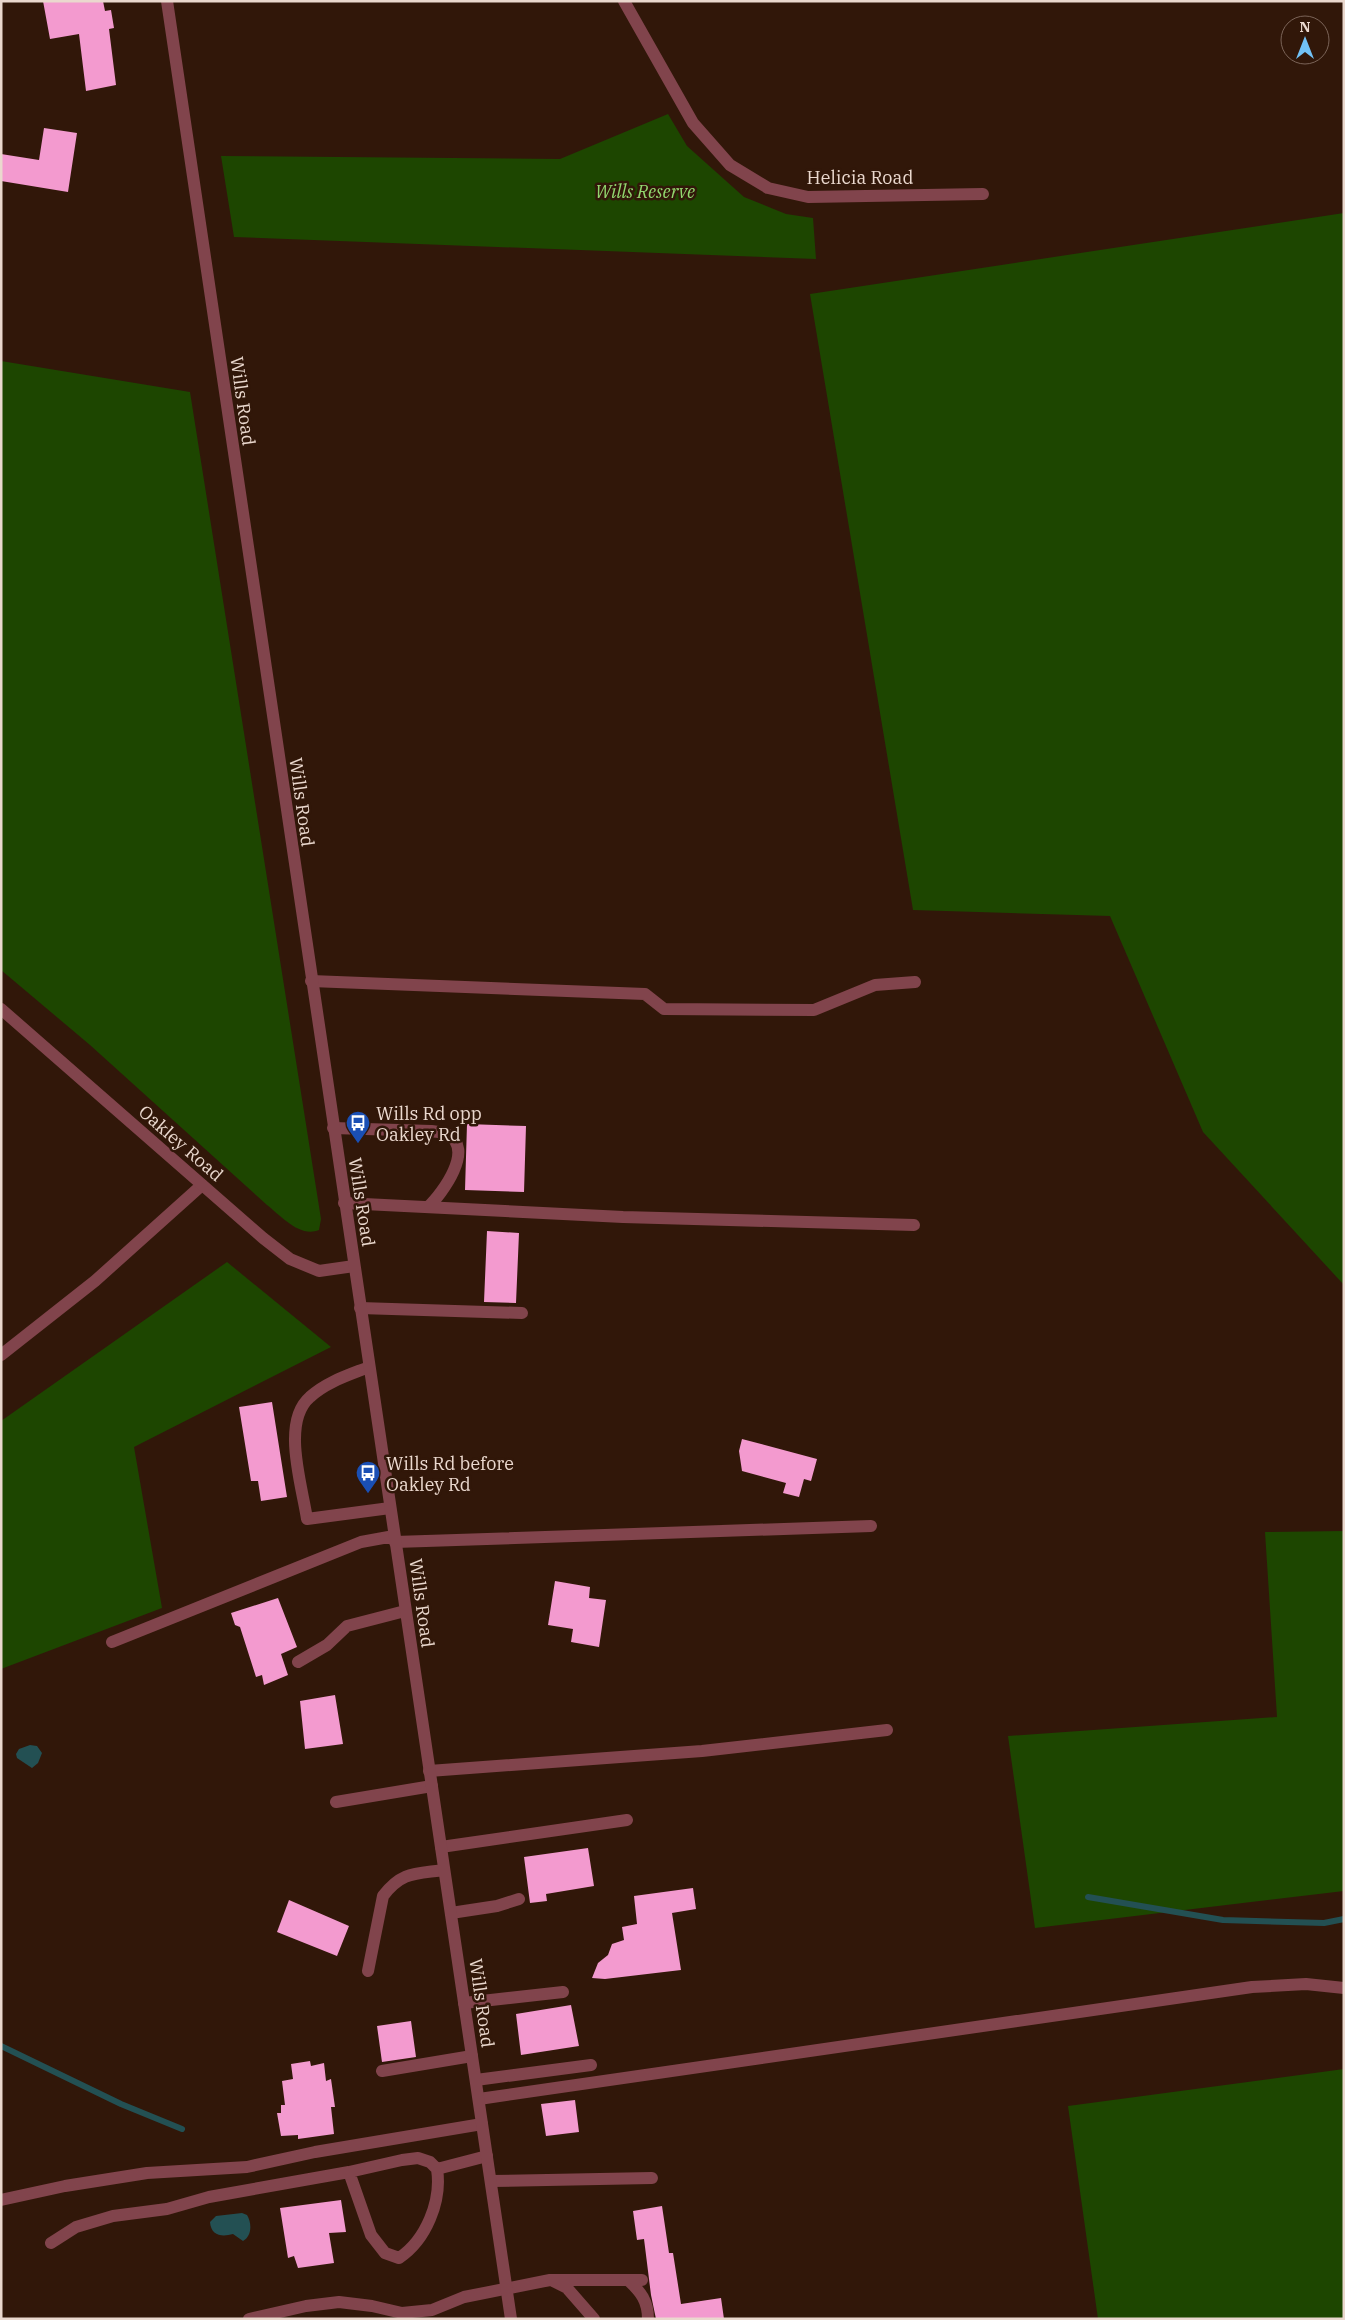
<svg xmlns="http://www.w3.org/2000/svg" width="1345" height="2320" viewBox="0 0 1345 2320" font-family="'IBM Plex Serif',serif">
<rect width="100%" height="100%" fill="#311709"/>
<!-- green -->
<path fill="#1d4600" d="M668,114L687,146L744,197L786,214L813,218L816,259L234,237L221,156L560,159Z
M1344,213V1285L1203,1132L1110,916L913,910L810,294Z
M1,361L190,392L321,1219L319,1230C300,1238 281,1216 267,1205L90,1045L1,970Z
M227,1262L331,1347L134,1447L162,1608L1,1669V1421Z
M1344,1531V1891L1035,1928L1008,1736L1277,1717L1265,1532Z
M1344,2069V2319H1098L1068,2106Z"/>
<!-- water -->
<path fill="#235053" d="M30,1745L37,1746L42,1753L38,1763L32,1768L17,1758L16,1754L19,1749Z
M242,2213L247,2215C252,2223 252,2236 243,2241L233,2234C222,2237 211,2236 210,2222L216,2216Z"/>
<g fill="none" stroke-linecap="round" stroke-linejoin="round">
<!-- stream -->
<path stroke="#235053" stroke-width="6" d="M1088,1897L1223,1920L1324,1923L1344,1919
M1,2046L121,2104L182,2129"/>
</g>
<!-- building -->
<path fill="#f39acf" d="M43,1H103L105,11L111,10L114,28L109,29L116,85L86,91L79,34L50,39Z
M44,128L77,133L68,192L1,181V154L39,160Z
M467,1124L526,1126L524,1192L465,1190Z
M487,1231L519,1233L516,1303L484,1302Z
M272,1402L287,1497L261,1501L258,1481H251L239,1407Z
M742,1439L817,1459L811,1481L804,1479L799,1497L783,1493L786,1483L742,1471L739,1451Z
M555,1581L590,1587L589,1598L606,1600L599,1647L571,1642L573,1629L548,1625Z
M278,1598L297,1647L281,1654L288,1675L264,1685L262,1675L256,1677L240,1627L235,1625L231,1613Z
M335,1695L343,1744L305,1749L300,1701Z
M588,1848L594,1886L546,1894L547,1901L530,1903L524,1857Z
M693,1888L696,1909L672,1913L681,1970L605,1979L592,1978L598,1963L608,1955L612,1944L624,1940L622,1927L637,1924L634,1896Z
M289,1900L349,1926L337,1956L277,1932Z
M571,2005L579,2046L521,2055L516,2014Z
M411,2021L416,2057L382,2062L377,2026Z
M310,2061L311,2066L324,2063L326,2081L331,2079L335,2107H331L334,2134L298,2139V2135L281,2136L277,2113H281V2105H285L282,2081L293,2079L291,2064Z
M575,2100L579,2132L546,2136L541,2104Z
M341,2200L346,2232L329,2233L334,2263L298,2268L294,2256L288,2258L280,2208Z
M662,2206L669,2253H673L681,2304L721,2298L724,2319H656L651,2295L644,2239L637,2240L633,2211Z"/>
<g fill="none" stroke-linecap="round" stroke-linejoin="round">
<!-- service -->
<path stroke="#81444c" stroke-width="12" d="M311,981L645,994L664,1009L814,1010L875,985L915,982
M333,1128L431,1131C436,1132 443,1132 447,1134C476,1148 442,1194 428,1207
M344,1203L623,1217L914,1225
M360,1308L522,1313
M1,1355L95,1281L202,1185
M369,1367C349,1375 326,1382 310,1397C281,1422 302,1485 307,1519L390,1508
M395,1542L871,1526
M112,1642L361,1542L394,1536
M298,1662L327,1645L347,1626L405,1611
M429,1771L702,1751L887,1730
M336,1802L432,1786
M441,1847L627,1820
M451,1913L497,1906L519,1899
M368,1971L383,1896C402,1871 416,1874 444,1870
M464,2003L563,1992
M382,2071L472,2056
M476,2080L591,2065
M479,2099L1252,1987L1306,1984L1344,1988
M349,2172L371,2235L385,2253L399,2258C426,2240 442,2201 437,2169L487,2156
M491,2181L652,2178
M1,2200L65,2186L147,2173L247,2167L315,2152L482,2124
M51,2243L76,2227L113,2216L167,2209L209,2197L349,2172L402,2160L418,2158L430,2162L437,2169
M628,2280C641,2292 648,2301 648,2319
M553,2281L567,2288L594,2319
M249,2319L306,2306L339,2302L372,2306L402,2313L432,2310L464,2297L550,2280H642"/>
<!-- minor -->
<path stroke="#81444c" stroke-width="12" d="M624,1L693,123L730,165L768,188L808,197L983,194
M1,1009L263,1238L290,1259L319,1271L354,1266"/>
<!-- tertiary -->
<path stroke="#81444c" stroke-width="12" d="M167,1L511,2319"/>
</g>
<!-- icons -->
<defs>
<symbol id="bus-pin" viewBox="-11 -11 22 30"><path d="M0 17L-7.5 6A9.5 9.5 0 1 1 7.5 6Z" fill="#1a4fb4" stroke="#311709"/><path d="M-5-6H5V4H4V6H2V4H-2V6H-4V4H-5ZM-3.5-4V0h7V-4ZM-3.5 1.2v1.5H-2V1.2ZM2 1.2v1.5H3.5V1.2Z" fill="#fff"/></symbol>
</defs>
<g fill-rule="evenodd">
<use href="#bus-pin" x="344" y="1109" width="28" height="38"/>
<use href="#bus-pin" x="354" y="1459" width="28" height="38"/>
</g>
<g text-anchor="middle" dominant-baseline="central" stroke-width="5" stroke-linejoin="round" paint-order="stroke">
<!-- street labels -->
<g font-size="18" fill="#ead8ce" stroke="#311709">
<text x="860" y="177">Helicia Road</text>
<text transform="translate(243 401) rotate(82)">Wills Road</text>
<text transform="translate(302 802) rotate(82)">Wills Road</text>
<text transform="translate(181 1143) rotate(41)">Oakley Road</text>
<text transform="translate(362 1202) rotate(81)">Wills Road</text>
<text transform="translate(422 1603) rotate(82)">Wills Road</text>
<text transform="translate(482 2003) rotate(82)">Wills Road</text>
</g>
<!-- park labels -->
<g font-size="18" font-style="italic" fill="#92d86f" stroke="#311709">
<text x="645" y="191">Wills Reserve</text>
</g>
<!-- poi labels -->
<g font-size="18" fill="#ead8ce" stroke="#311709" text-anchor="start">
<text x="376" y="1113">Wills Rd opp<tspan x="376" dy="21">Oakley Rd</tspan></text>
<text x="386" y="1463">Wills Rd before<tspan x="386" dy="21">Oakley Rd</tspan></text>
</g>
</g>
<!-- border -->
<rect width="1345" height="2320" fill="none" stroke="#ead8ce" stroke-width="5"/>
<!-- north arrow -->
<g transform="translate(1305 40)"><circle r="24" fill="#311709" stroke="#7b6458"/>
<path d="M0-4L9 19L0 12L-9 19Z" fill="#71c1f5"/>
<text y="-8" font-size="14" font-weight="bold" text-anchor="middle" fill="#ead8ce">N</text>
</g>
</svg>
